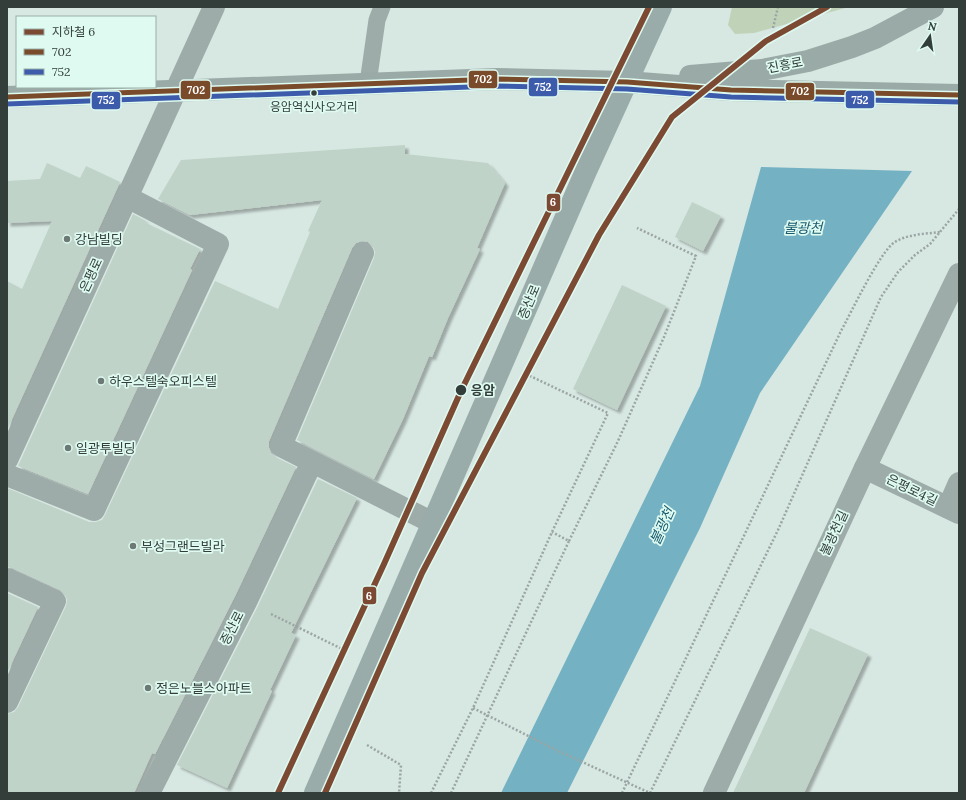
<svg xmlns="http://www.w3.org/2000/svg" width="966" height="800" viewBox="0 0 966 800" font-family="Lora,'Noto Sans KR',serif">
<defs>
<filter id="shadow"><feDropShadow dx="3.5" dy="3.5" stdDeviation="1" flood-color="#0004"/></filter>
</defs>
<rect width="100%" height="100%" fill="#d7e7e2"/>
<!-- green -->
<path fill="#c0d3b8" d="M732,7H849L754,33L735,34L728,25Z"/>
<!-- water -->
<path fill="#74b2c3" d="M761,167L912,171L760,393L700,528L567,793H501L700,386Z"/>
<!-- building -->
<path fill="#c0d3c8" filter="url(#shadow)" d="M405,145V154L488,163L505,183L477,248L480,249L448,318L432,357L429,356L403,419L374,479L297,440L374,258L375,252L373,246L368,242L362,241L356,243L352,248L269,441V448L271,453L275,457L296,467L235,596L155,754L152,753L134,793H7V714L14,712L18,707L66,606L67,600L65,594L60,590L12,568L7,567V488L89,522H96L102,520L105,515L215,281L278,309L310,232L308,231L322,200L190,215L158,199L181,160Z
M47,163L80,178L86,166L120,182L7,430V281L22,289L52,221L7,223V181L40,179Z
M692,202L721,216L703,251L675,237Z
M133,214L146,221H142L200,249L190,269L192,270L88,494L18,466Z
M622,285L666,306L617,410L573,389Z
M318,479L357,498L291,633L296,635L270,690L272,691L227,788L177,765L257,608Z
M7,593L38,607L7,673Z
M810,628L868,654L804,793H733Z"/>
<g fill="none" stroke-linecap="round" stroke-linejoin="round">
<!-- path -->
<path stroke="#9aa5a4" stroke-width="2.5" stroke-dasharray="2 2" stroke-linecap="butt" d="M773,28L778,7
M569,541L618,441L664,337L696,256L637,228
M271,614L346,651
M473,708L556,750L650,793
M367,745L401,765L399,793
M431,793L473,708L552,532L608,413L528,375
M451,793L569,541L552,532
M622,793L841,331C851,313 880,251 895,242C908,234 925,234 940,232
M650,793L778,530L881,297L898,272L915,255L930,244L959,209"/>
<!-- service -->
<path stroke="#9daba9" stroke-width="17" d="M368,83L377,20L382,7"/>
<!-- minor -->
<path stroke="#9daba9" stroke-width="22" d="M363,253L281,446L433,523
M7,460L214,7
M865,468L959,513
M7,475L94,510L218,244L127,197
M948,508L959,483
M7,579L55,601L7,702
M149,793L246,602L312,462"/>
<!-- tertiary -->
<path stroke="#9daba9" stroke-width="22" d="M714,793L865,468L959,274"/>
<!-- secondary -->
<path stroke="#9aaaa7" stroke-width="22" d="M690,76L762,70L808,61L852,47L875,38L933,7
M7,97L497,79L627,82L731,90L959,95"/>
<!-- primary -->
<path stroke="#9aaca9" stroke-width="22" d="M315,793L586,171L661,7"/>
<defs>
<path id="bus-1" d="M7,97L497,79L627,82L731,90L959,95"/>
<path id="bus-2" d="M7,104L497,86L627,89L731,97L959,102"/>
</defs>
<!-- bus-1 casing -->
<use href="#bus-1" stroke="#defaf1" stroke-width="8"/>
<!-- bus-2 casing -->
<use href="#bus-2" stroke="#defaf1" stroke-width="8"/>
<!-- bus-1 -->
<use href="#bus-1" stroke="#7a4b2a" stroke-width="5"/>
<!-- bus-2 -->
<use href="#bus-2" stroke="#3d5bab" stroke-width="5"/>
<defs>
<path id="metro-1" d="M278,793L384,564L461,391L649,7
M325,793L422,573L599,235L672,117L766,41L827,7"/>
</defs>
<!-- metro-1 casing -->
<use href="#metro-1" stroke="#defaf1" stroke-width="9"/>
<!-- metro-1 -->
<use href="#metro-1" stroke="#7c4932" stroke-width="6"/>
</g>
<!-- markers -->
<g fill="#333e3b" stroke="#defaf1" stroke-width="1.5">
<circle cx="314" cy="93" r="3.5"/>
<circle cx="461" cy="390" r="6"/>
</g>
<g fill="#6c7975" stroke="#defaf1" stroke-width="1.5">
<circle cx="67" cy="239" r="4"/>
<circle cx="101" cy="381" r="4"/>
<circle cx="68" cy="448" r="4"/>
<circle cx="133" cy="546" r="4"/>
<circle cx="148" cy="688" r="4"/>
</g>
<g text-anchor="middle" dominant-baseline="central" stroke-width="3.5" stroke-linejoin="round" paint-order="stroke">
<!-- bus labels -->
<g font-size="12" fill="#333e3b" stroke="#defaf1">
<text x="314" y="106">응암역신사오거리</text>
</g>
<!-- street labels -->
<g font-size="13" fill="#333e3b" stroke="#defaf1">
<text transform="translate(785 65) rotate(-11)">진흥로</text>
<text transform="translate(91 275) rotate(-65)">은평로</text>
<text transform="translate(529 302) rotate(-67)">증산로</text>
<text transform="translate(912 490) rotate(26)">은평로4길</text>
<text transform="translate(834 533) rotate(-65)">불광천길</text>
<text transform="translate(232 628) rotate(-63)">증산로</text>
</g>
<!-- poi labels -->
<g font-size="13" fill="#333e3b" stroke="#defaf1" text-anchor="start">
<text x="75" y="239">강남빌딩</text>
<text x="109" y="381">하우스텔숙오피스텔</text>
<text x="76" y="448">일광투빌딩</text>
<text x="141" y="546">부성그랜드빌라</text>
<text x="156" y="688">정은노블스아파트</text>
</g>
<!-- stop labels -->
<g font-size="13" font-weight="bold" fill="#333e3b" stroke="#defaf1" text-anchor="start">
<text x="471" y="390">응암</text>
</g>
<!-- water labels -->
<g font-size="14" font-style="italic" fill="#1a5b6e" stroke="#defaf1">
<text x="803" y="228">불광천</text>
<text transform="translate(662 526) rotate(-66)">불광천</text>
</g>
</g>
<g stroke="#defaf1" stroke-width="1.5">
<rect x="468" y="70" width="30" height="19" rx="4" fill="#7a4b2a"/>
<rect x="528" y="77" width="30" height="20" rx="4" fill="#3d5bab"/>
<rect x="180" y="80" width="31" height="20" rx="4" fill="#7a4b2a"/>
<rect x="785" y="82" width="30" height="19" rx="4" fill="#7a4b2a"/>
<rect x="845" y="90" width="30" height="19" rx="4" fill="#3d5bab"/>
<rect x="91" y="91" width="30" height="19" rx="4" fill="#3d5bab"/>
<rect x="546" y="193" width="15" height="19" rx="4" fill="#7c4932"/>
<rect x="362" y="586" width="15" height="19" rx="4" fill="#7c4932"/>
</g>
<g font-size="11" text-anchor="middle" font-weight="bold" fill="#fff">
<text x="483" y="83">702</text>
<text x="543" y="91">752</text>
<text x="196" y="94">702</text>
<text x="800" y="95">702</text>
<text x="860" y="104">752</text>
<text x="106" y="104">752</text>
<text x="553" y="206">6</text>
<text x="369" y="600">6</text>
</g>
<!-- border -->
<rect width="966" height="800" fill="none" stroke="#333e3b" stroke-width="16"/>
<!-- legend -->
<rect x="16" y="16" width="140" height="72" fill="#defaf1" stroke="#9aafa8"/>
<rect x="24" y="29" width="20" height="6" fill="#7c4932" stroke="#9aafa8"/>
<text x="52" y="36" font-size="12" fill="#333e3b">지하철 6</text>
<rect x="24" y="49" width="20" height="6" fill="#7a4b2a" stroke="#9aafa8"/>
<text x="52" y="56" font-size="12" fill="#333e3b">702</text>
<rect x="24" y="69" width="20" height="6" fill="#3d5bab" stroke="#9aafa8"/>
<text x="52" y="76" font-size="12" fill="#333e3b">752</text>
<!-- north arrow -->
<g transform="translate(930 36) rotate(13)" stroke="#defaf1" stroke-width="3" paint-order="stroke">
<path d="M0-3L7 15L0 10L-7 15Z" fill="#333e3b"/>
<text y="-6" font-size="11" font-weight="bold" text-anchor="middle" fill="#333e3b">N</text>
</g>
</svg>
